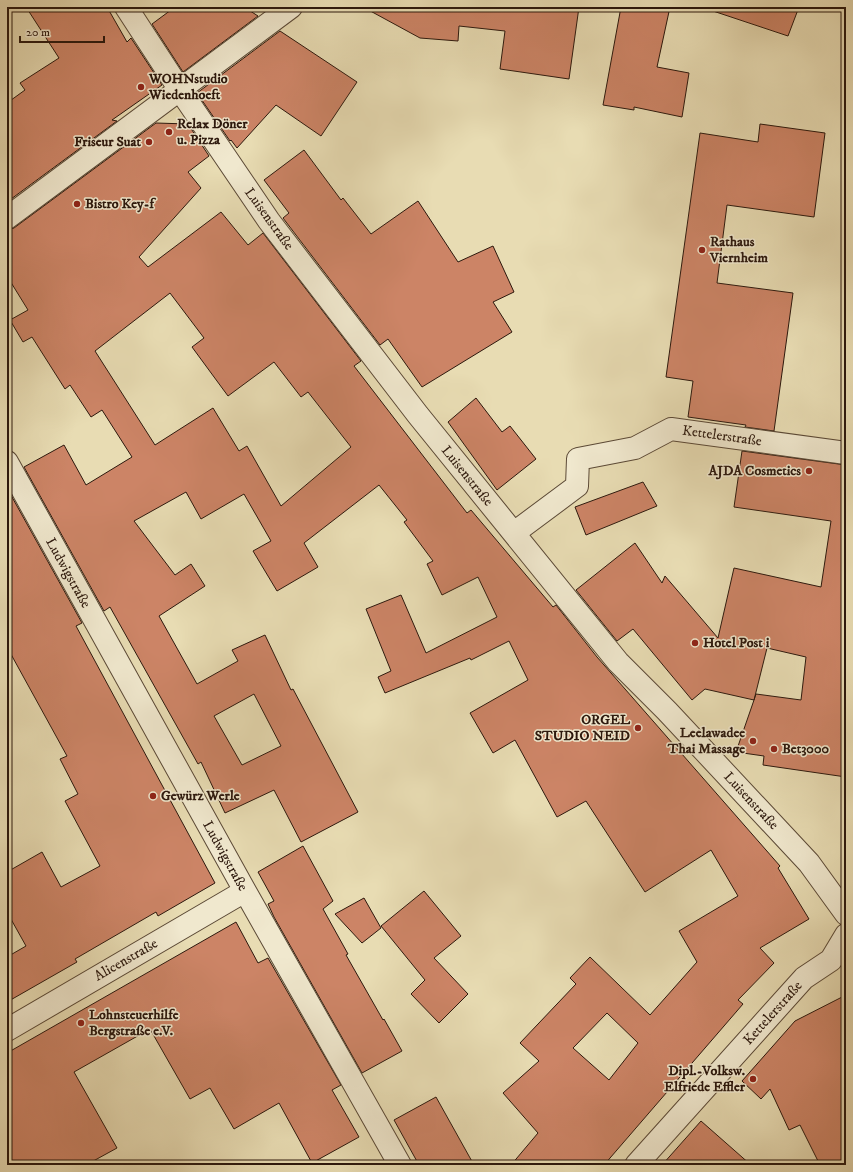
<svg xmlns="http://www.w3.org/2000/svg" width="853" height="1172" viewBox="0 0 853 1172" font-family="'IM FELL DW Pica',serif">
<rect width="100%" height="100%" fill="#e8dcb3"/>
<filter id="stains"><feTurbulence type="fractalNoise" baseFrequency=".005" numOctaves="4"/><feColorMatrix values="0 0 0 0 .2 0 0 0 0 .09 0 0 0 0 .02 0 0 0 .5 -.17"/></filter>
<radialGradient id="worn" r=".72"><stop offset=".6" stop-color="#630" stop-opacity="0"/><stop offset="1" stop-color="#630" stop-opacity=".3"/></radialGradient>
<!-- building -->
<path fill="#cc8466" stroke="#2c180d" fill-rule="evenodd" d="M26,7H107L127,42L131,38L162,85L112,120L117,121L7,202V103L25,90L20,83L59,58Z
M175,7H244L258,16L183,72L152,24Z
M363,7H579L569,79L500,69L505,31L459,26L458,41L420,38Z
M621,7H670L657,67L689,73L682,117L634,107V110L603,105Z
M713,7H799L788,36L713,11Z
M280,31L357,82L321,136L276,105L237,148L231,140L230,141L197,93Z
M156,123L188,124L209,156L188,172L201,188L139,257L148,267L221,212L248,245L263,233L361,361L354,366L467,513L471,510L553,607L556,605L597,657L780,866L778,868L809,919L760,948L774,963L738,1000L743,1004L604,1165H511L538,1133L503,1093L539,1061L520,1043L576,984L570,978L590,957L650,1015L697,962L679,931L738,896L711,850L645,892L586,801L557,817L515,740L493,753L470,713L528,680L509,641L471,660L470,658L385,693L378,677L391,671L366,609L401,595L426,653L497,617L478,577L442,595L427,564L433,561L404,522L407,520L379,485L304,543L318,567L277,591L253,551L271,541L244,494L201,519L186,492L134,521L175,575L191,564L205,586L159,616L197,684L238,661L232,650L265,635L291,690L293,689L358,812L301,842L274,790L225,813L201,762L198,764L110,607L104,611L24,467L64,445L86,485L132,457L102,410L91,417L70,385L65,389L32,337L23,342L10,320L28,310L7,276V230L14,228ZM170,293L204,338L192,347L228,396L274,362L301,397L308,392L351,447L281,506L247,446L239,451L213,408L155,445L95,351ZM254,694L281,746L242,765L214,716ZM607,1013L638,1043L609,1080L573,1048Z
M760,124L825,133L814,217L727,205L717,283L793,293L774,431L745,427L746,425L688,417L693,381L666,377L700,133L758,142Z
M304,150L341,200L343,198L371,234L418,201L458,262L493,246L514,292L493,302L512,332L422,387L388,339L380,345L283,218L289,213L264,180Z
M476,398L502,432L510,426L536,459L497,490L448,422Z
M742,451L846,465V777L763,765L764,756L736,752L754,700L705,689L692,700L633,629L617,641L576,590L635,543L662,583L665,576L718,638L734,568L821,587L831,521L734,507ZM767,648L806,657L801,700L756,694L754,700Z
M643,482L657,506L586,535L575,507Z
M7,488L82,623L76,626L215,883L158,916L156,912L75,959L77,962L7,1002V957L26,946L7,912V872L42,852L61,887L100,866L65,801L78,794L60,759L67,756L7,647Z
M303,846L333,901L323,909L348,954L346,955L383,1020L384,1019L402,1051L362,1073L274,917L268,904L274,901L258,872Z
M424,891L461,936L434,958L468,994L439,1023L411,994L425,980L381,926Z
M364,898L381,928L362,943L335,914Z
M236,922L258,963L268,958L341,1085L332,1090L359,1137L312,1163L279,1103L234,1129L210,1088L190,1099L150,1029L74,1072L117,1148L86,1165H7V1053Z
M846,995V1160L835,1165H820L800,1125L789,1130L770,1089L761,1099L742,1081L795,1021Z
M436,1097L474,1165H419L394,1120Z
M701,1121L751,1165H662Z"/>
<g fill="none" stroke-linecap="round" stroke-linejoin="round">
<defs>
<path id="minor" d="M126,7L180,90L269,221L418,415L618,662L667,711L809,863L846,914
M7,218L291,7
M7,462L245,891L400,1165
M514,533L577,486L578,459L635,448L671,429L846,453
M7,1030L245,891
M636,1165L804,978L831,960L846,935"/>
</defs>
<!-- minor casing -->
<use href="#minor" stroke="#5b4936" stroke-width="24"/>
<!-- minor -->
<use href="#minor" stroke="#f0e8ce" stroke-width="22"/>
</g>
<!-- markers -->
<g fill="#8f2418" stroke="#f0e8ce" stroke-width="1.5">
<circle cx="141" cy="87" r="4"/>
<circle cx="169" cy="132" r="4"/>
<circle cx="149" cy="142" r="4"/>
<circle cx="77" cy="204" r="4"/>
<circle cx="702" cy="250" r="4"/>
<circle cx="809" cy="471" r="4"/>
<circle cx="695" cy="643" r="4"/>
<circle cx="638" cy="728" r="4"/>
<circle cx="753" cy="741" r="4"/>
<circle cx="774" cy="749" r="4"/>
<circle cx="153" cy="796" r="4"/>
<circle cx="81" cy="1023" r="4"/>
<circle cx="753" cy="1079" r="4"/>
</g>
<g text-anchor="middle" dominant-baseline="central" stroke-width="3" stroke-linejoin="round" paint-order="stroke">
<!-- poi labels -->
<g font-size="14" font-weight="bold" fill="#2c180d" stroke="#f0e8ce" text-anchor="start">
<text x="149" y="79">WOHNstudio<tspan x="149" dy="16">Wiedenhoeft</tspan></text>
<text x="177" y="124">Relax Döner<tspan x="177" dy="16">u. Pizza</tspan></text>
<text x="141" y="142" text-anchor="end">Friseur Suat</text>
<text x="85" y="204">Bistro Key-f</text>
<text x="710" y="242">Rathaus<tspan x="710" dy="16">Viernheim</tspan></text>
<text x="801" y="471" text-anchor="end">AJDA Cosmetics</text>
<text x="703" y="643">Hotel Post i</text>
<text x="630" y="720" text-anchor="end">ORGEL<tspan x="630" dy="16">STUDIO NEID</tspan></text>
<text x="745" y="733" text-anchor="end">Leelawadee<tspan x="745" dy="16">Thai Massage</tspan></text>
<text x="782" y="749">Bet3000</text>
<text x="161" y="796">Gewürz Werle</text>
<text x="89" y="1015">Lohnsteuerhilfe<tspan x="89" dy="16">Bergstraße e.V.</tspan></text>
<text x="745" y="1071" text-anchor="end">Dipl.-Volksw.<tspan x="745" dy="16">Elfriede Effler</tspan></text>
</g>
<!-- street labels -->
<g font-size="14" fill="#2c180d" stroke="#f0e8ce">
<text transform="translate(269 219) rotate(54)">Luisenstraße</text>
<text transform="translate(722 436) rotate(8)">Kettelerstraße</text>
<text transform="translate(467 476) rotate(51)">Luisenstraße</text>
<text transform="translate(68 573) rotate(61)">Ludwigstraße</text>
<text transform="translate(751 801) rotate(47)">Luisenstraße</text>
<text transform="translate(225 856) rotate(61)">Ludwigstraße</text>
<text transform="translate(126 960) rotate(-30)">Alicenstraße</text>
<text transform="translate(773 1013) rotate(-48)">Kettelerstraße</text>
</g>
</g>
<!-- margin -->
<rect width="853" height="1172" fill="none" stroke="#e8dcb3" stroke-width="24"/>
<rect x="8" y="8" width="837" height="1156" fill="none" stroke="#2c180d" stroke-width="2"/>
<rect x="12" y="12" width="829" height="1148" fill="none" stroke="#2c180d"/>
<!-- scale -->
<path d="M20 36v6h84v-6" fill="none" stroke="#2c180d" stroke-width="2"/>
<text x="26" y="36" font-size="12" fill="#2c180d" stroke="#f0e8ce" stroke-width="3" paint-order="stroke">20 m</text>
<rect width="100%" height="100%" filter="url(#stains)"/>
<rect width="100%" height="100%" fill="url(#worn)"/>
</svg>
